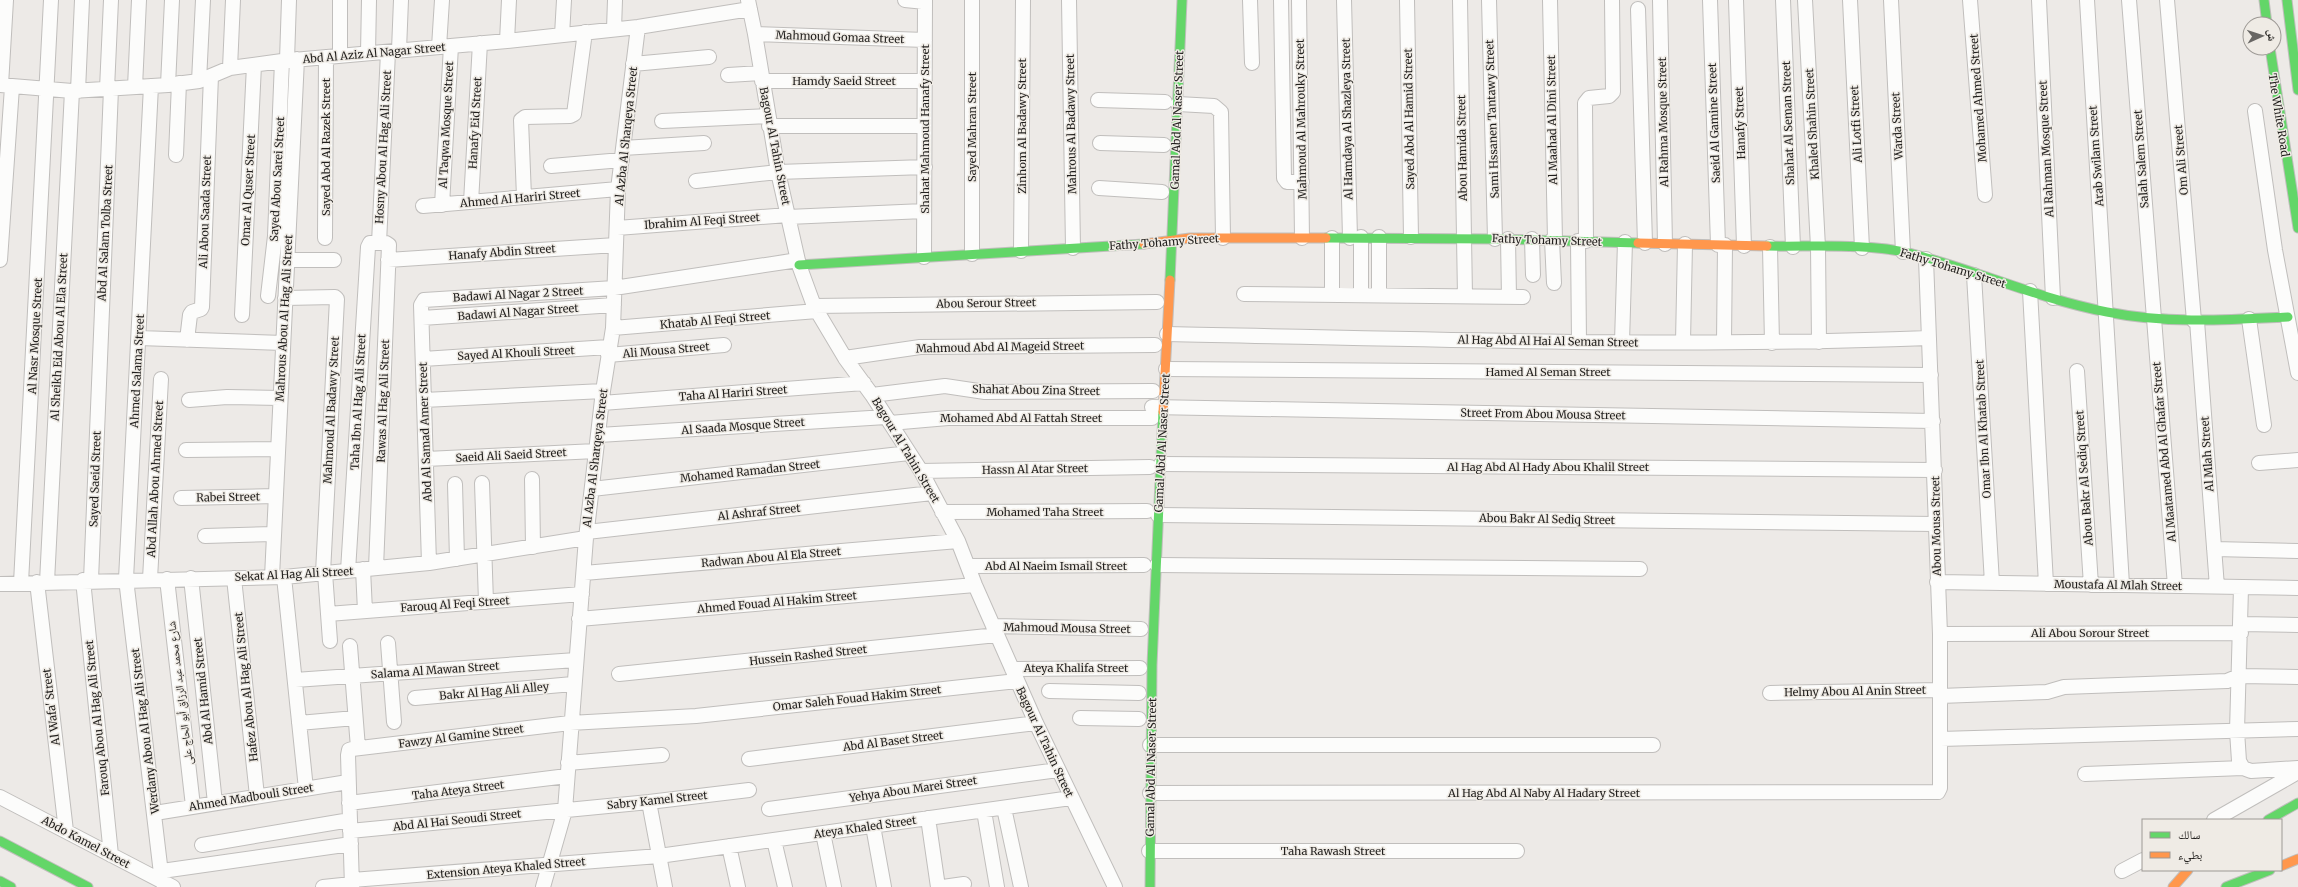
<svg xmlns="http://www.w3.org/2000/svg" width="2298" height="887" viewBox="0 0 2298 887" font-family="Merriweather,'Noto Naskh Arabic',serif">
<rect width="100%" height="100%" fill="#edeae7"/>
<g fill="none" stroke-linecap="round" stroke-linejoin="round">
<defs>
<path id="street" d="M748,0L755,34L778,172L799,265L814,306L845,358L872,395L921,471L958,541L975,585L1036,723L1115,887
M905,0L925,2
M1069,0L1073,248
M1250,0L1252,63
M1281,0L1284,178L1287,182H1302
M1299,0L1302,238
M1344,0L1350,238
M1407,0L1411,237
M1460,0L1465,296
M1489,0L1495,239
M1550,0L1555,240
M1660,0L1665,244
M1710,0L1718,245
M1736,0L1744,246
M1783,0L1793,247
M1805,0L1818,247L1819,342
M1850,0L1862,248
M1891,0L1903,252
M1970,0L1985,195
M2039,0L2053,298
M2087,0L2122,585
M2129,0L2175,586
M2167,0L2194,321
M1638,9L1645,243
M614,29L615,0
M755,34L925,40
M562,35L564,0
M507,41L509,0
M439,47L442,0
M399,50L401,0
M368,53L369,0
M340,56V0
M287,60L289,0
M633,64L709,57
M230,68L233,0
M728,75L761,73
M199,81L203,0
M762,81H925
M0,85L72,91L168,85L199,81L230,68L282,61L507,41L638,27L750,9
M1,85L6,0
M168,85L172,0
M151,86L126,579L162,882
M135,87L139,0
M107,89L111,0
M78,91L82,0
M1098,100L1165,102
M1178,104L1214,106L1221,112L1223,238
M2255,111L2275,250L2298,373
M662,121L768,116
M769,126H924
M1100,143L1164,145
M623,148L704,143
M176,155L179,83
M551,166L622,160
M696,181L778,172L925,167
M1099,188L1162,192
M524,197L521,120L525,117L570,116L574,114L585,32
M471,202L480,43
M442,205L451,46
M423,206L618,189
M788,217L924,211
M617,228L788,215
M1361,237V295
M1379,237V295
M325,238L326,57
M1508,239L1509,297
M1532,239L1533,275
M1552,240L1554,283
M1578,241L1579,342
M1586,241L1585,103L1589,98L1609,96L1613,92L1612,0
M379,243L388,52
M1770,247L1772,343
M1021,251L1023,0
M972,254V0
M924,257L925,0
M0,260L12,87
M287,260H334
M388,260L616,245
M1974,275L1992,583
M2030,291L2046,584
M1244,294L1523,297
M1332,295V238
M268,296L275,236L282,61
M285,298L335,297L337,299L323,573
M814,306L1157,302
M242,315L254,65
M422,318L614,305
M2249,319L2264,425
M2197,321L2217,587
M613,328L817,311
M1167,334C1421,339 1675,348 1929,338
M139,338L283,343
M187,340L190,315L192,312L201,309L202,307L211,76
M1622,342L1625,242
M1683,342L1685,244
M1724,342L1725,245
M608,355L724,345
M845,358L920,347L1155,345
M423,359L609,347
M1166,369L1931,375
M2077,371L2091,585
M872,395L945,386L985,392L1153,391
M189,400L227,397L280,398
M424,400L603,391
M602,403L864,383
M1152,407L1933,421
M890,423L948,418H1152
M599,435L886,417
M186,450L278,449
M426,459L596,451
M2259,463L2298,460
M1161,464L1935,470
M921,471L1150,467
M532,479L533,547
M482,483L486,602
M455,484L457,559
M592,489L909,453
M181,498L276,496
M942,512L1147,511
M1158,515L1936,524
M587,532L932,493
M205,536L274,534
M2214,549L2298,551
M429,563L421,305L424,300L614,288L798,260
M1157,565L1640,569
M968,566L1144,565
M363,569L365,611
M348,571L368,247L370,243H386L389,245L376,568
M325,573L330,641
M584,573L958,541
M272,577L297,59
M284,577L306,789
M191,578L215,803
M234,578L257,796
M150,579L161,379
M167,579L193,806
M83,580L111,855
M91,580L111,89
M37,582L66,831
M47,582L72,91
M1937,582L2298,588
M21,583L51,0
M0,584L284,577L429,563L586,538
M2241,588L2237,731L2239,761L2243,768L2251,771L2298,768
M328,614L582,594
M579,619L975,585
M2240,624L2298,625
M993,626L1141,629
M1940,634L2241,633
M388,643L394,722
M350,646L358,748
M1012,669L1140,668
M619,674L997,635
M295,680L576,660
M1049,691L1139,693
M1770,693L1940,690
M1940,696L2047,692L2064,687L2227,681L2239,676L2298,677
M415,698L573,684
M1080,718L1139,719
M299,723L355,718
M1940,739L2298,729
M1150,745H1653
M749,759L1036,723
M568,763L662,755
M2085,774L2243,768
M1150,793L1938,792L1940,788V634L1926,259
M0,797L173,887
M649,802L665,887
M349,803L567,776
M1004,808L1021,887
M769,809L1058,770
M984,811L997,887
M155,813L348,782
M928,818L938,887
M2214,820L2298,772
M873,826L884,887
M350,831L649,802L749,790
M823,833L834,887
M774,840L785,887
M202,845L350,820
M729,846L738,887
M1149,851H1517
M162,871L351,844
M2122,871L2143,860
M352,880L659,856L1071,798
M323,887L352,884
M352,887L348,755L349,750L352,749L570,723L696,716L1017,681
M543,887L565,810L586,538L603,391L613,328L618,189L638,27
M943,887L964,884"/>
<path id="fast" d="M2264,0L2267,24
M2287,0L2298,90
M2270,48L2298,228
M1326,238L1495,239L1638,243
M1767,246C1809,247 1869,243 1909,253C1976,270 2039,299 2107,312C2167,324 2227,320 2288,317
M799,265L1144,244
M1170,280L1182,0
M2268,820L2298,803
M0,841L88,887
M0,881L11,887
M1150,887L1152,665L1163,412
M2226,887L2270,870"/>
<path id="slow" d="M1638,243L1767,246
M1144,244L1190,238H1326
M1163,412L1170,280
M2281,866L2298,859
M2173,887L2188,870"/>
</defs>
<!-- street casing -->
<use href="#street" stroke="#c0bebc" stroke-width="16"/>
<!-- fast casing -->
<use href="#fast" stroke="#c0bebc" stroke-width="11"/>
<!-- slow casing -->
<use href="#slow" stroke="#c0bebc" stroke-width="11"/>
<!-- street -->
<use href="#street" stroke="#fcfcfb" stroke-width="14"/>
<!-- fast -->
<use href="#fast" stroke="#63d668" stroke-width="9"/>
<!-- slow -->
<use href="#slow" stroke="#ff974d" stroke-width="9"/>
</g>
<g text-anchor="middle" dominant-baseline="central" stroke-width="3" stroke-linejoin="round" paint-order="stroke">
<!-- street labels -->
<g font-size="11" fill="#211f1d" stroke="#efebe5">
<text transform="translate(840 37) rotate(2)">Mahmoud Gomaa Street</text>
<text transform="translate(374 53) rotate(-5)">Abd Al Aziz Al Nagar Street</text>
<text x="844" y="81">Hamdy Saeid Street</text>
<text transform="translate(1978 98) rotate(-94)">Mohamed Ahmed Street</text>
<text transform="translate(2279 115) rotate(81)">The White Road</text>
<text transform="translate(1301 119) rotate(-91)">Mahmoud Al Mahrouky Street</text>
<text transform="translate(1347 119) rotate(-91)">Al Hamdaya Al Shazleya Street</text>
<text transform="translate(1409 119) rotate(-91)">Sayed Abd Al Hamid Street</text>
<text transform="translate(1492 119) rotate(-92)">Sami Hssanen Tantawy Street</text>
<text transform="translate(1177 120) rotate(-88)">Gamal Abd Al Naser Street</text>
<text transform="translate(1552 120) rotate(-91)">Al Maahad Al Dini Street</text>
<text transform="translate(1663 122) rotate(-91)">Al Rahma Mosque Street</text>
<text transform="translate(475 123) rotate(-87)">Hanafy Eid Street</text>
<text transform="translate(1714 123) rotate(-92)">Saeid Al Gamine Street</text>
<text transform="translate(1740 123) rotate(-92)">Hanafy Street</text>
<text transform="translate(1788 123) rotate(-92)">Shahat Al Seman Street</text>
<text transform="translate(1071 124) rotate(-91)">Mahrous Al Badawy Street</text>
<text transform="translate(1812 124) rotate(-93)">Khaled Shahin Street</text>
<text transform="translate(1856 124) rotate(-93)">Ali Lotfi Street</text>
<text transform="translate(446 125) rotate(-87)">Al Taqwa Mosque Street</text>
<text transform="translate(1022 126) rotate(-90)">Zinhom Al Badawy Street</text>
<text transform="translate(1897 126) rotate(-93)">Warda Street</text>
<text transform="translate(972 127) rotate(-90)">Sayed Mahran Street</text>
<text transform="translate(925 129) rotate(-90)">Shahat Mahmoud Hanafy Street</text>
<text transform="translate(626 136) rotate(-84)">Al Azba Al Sharqeya Street</text>
<text transform="translate(775 146) rotate(79)">Bagour Al Tahin Street</text>
<text transform="translate(326 147) rotate(-90)">Sayed Abd Al Razek Street</text>
<text transform="translate(383 147) rotate(-87)">Hosny Abou Al Hag Ali Street</text>
<text transform="translate(1462 148) rotate(-91)">Abou Hamida Street</text>
<text transform="translate(2046 149) rotate(-93)">Al Rahman Mosque Street</text>
<text transform="translate(2096 156) rotate(-94)">Arab Swilam Street</text>
<text transform="translate(2141 159) rotate(-94)">Salah Salem Street</text>
<text transform="translate(2181 160) rotate(-95)">Om Ali Street</text>
<text transform="translate(277 179) rotate(-87)">Sayed Abou Sarei Street</text>
<text transform="translate(248 190) rotate(-87)">Omar Al Quser Street</text>
<text transform="translate(520 198) rotate(-5)">Ahmed Al Hariri Street</text>
<text transform="translate(205 212) rotate(-88)">Ali Abou Saada Street</text>
<text transform="translate(702 221) rotate(-4)">Ibrahim Al Feqi Street</text>
<text transform="translate(105 233) rotate(-87)">Abd Al Salam Tolba Street</text>
<text transform="translate(1547 240) rotate(2)">Fathy Tohamy Street</text>
<text transform="translate(1164 242) rotate(-4)">Fathy Tohamy Street</text>
<text transform="translate(502 252) rotate(-4)">Hanafy Abdin Street</text>
<text transform="translate(1953 268) rotate(17)">Fathy Tohamy Street</text>
<text transform="translate(518 294) rotate(-3)">Badawi Al Nagar 2 Street</text>
<text transform="translate(986 303) rotate(-1)">Abou Serour Street</text>
<text transform="translate(518 312) rotate(-4)">Badawi Al Nagar Street</text>
<text transform="translate(284 318) rotate(-87)">Mahrous Abou Al Hag Ali Street</text>
<text transform="translate(715 320) rotate(-5)">Khatab Al Feqi Street</text>
<text transform="translate(35 336) rotate(-87)">Al Nasr Mosque Street</text>
<text transform="translate(59 337) rotate(-87)">Al Sheikh Eid Abou Al Ela Street</text>
<text transform="translate(1548 341) rotate(1)">Al Hag Abd Al Hai Al Seman Street</text>
<text transform="translate(1000 347) rotate(-1)">Mahmoud Abd Al Mageid Street</text>
<text transform="translate(666 350) rotate(-5)">Ali Mousa Street</text>
<text transform="translate(516 353) rotate(-3)">Sayed Al Khouli Street</text>
<text transform="translate(137 371) rotate(-87)">Ahmed Salama Street</text>
<text x="1548" y="372">Hamed Al Seman Street</text>
<text transform="translate(1036 390) rotate(1)">Shahat Abou Zina Street</text>
<text transform="translate(733 393) rotate(-4)">Taha Al Hariri Street</text>
<text transform="translate(383 401) rotate(-88)">Rawas Al Hag Ali Street</text>
<text transform="translate(358 402) rotate(-87)">Taha Ibn Al Hag Ali Street</text>
<text transform="translate(331 410) rotate(-87)">Mahmoud Al Badawy Street</text>
<text transform="translate(1543 414) rotate(1)">Street From Abou Mousa Street</text>
<text x="1021" y="418">Mohamed Abd Al Fattah Street</text>
<text transform="translate(743 426) rotate(-4)">Al Saada Mosque Street</text>
<text transform="translate(1983 429) rotate(-93)">Omar Ibn Al Khatab Street</text>
<text transform="translate(425 432) rotate(-92)">Abd Al Samad Amer Street</text>
<text transform="translate(1162 443) rotate(-87)">Gamal Abd Al Naser Street</text>
<text transform="translate(906 450) rotate(59)">Bagour Al Tahin Street</text>
<text transform="translate(2164 452) rotate(-95)">Al Maatamed Abd Al Ghafar Street</text>
<text transform="translate(2207 454) rotate(-94)">Al Mlah Street</text>
<text transform="translate(511 455) rotate(-3)">Saeid Ali Saeid Street</text>
<text transform="translate(595 458) rotate(-83)">Al Azba Al Sharqeya Street</text>
<text x="1548" y="467">Al Hag Abd Al Hady Abou Khalil Street</text>
<text transform="translate(1035 469) rotate(-1)">Hassn Al Atar Street</text>
<text transform="translate(750 471) rotate(-6)">Mohamed Ramadan Street</text>
<text transform="translate(2084 478) rotate(-94)">Abou Bakr Al Sediq Street</text>
<text transform="translate(95 479) rotate(-88)">Sayed Saeid Street</text>
<text transform="translate(155 479) rotate(-87)">Abd Allah Abou Ahmed Street</text>
<text transform="translate(228 497) rotate(-1)">Rabei Street</text>
<text transform="translate(759 512) rotate(-6)">Al Ashraf Street</text>
<text x="1045" y="512">Mohamed Taha Street</text>
<text transform="translate(1547 519) rotate(1)">Abou Bakr Al Sediq Street</text>
<text transform="translate(1936 526) rotate(-91)">Abou Mousa Street</text>
<text transform="translate(771 557) rotate(-5)">Radwan Abou Al Ela Street</text>
<text x="1056" y="566">Abd Al Naeim Ismail Street</text>
<text transform="translate(294 574) rotate(-3)">Sekat Al Hag Ali Street</text>
<text transform="translate(2118 585) rotate(1)">Moustafa Al Mlah Street</text>
<text transform="translate(777 602) rotate(-5)">Ahmed Fouad Al Hakim Street</text>
<text transform="translate(455 604) rotate(-4)">Farouq Al Feqi Street</text>
<text transform="translate(1067 628) rotate(1)">Mahmoud Mousa Street</text>
<text x="2090" y="633">Ali Abou Sorour Street</text>
<text transform="translate(808 655) rotate(-6)">Hussein Rashed Street</text>
<text x="1076" y="668">Ateya Khalifa Street</text>
<text transform="translate(435 670) rotate(-4)">Salama Al Mawan Street</text>
<text transform="translate(246 687) rotate(-96)">Hafez Abou Al Hag Ali Street</text>
<text transform="translate(203 691) rotate(-96)">Abd Al Hamid Street</text>
<text transform="translate(494 691) rotate(-5)">Bakr Al Hag Ali Alley</text>
<text transform="translate(1855 691) rotate(-1)">Helmy Abou Al Anin Street</text>
<text transform="translate(180 693) rotate(-97)">شارع محمد عبد الرزاق أبو الحاج على</text>
<text transform="translate(857 698) rotate(-6)">Omar Saleh Fouad Hakim Street</text>
<text transform="translate(51 707) rotate(-97)">Al Wafa' Street</text>
<text transform="translate(97 718) rotate(-96)">Farouq Abou Al Hag Ali Street</text>
<text transform="translate(145 731) rotate(-97)">Werdany Abou Al Hag Ali Street</text>
<text transform="translate(461 736) rotate(-7)">Fawzy Al Gamine Street</text>
<text transform="translate(893 741) rotate(-7)">Abd Al Baset Street</text>
<text transform="translate(1045 742) rotate(65)">Bagour Al Tahin Street</text>
<text transform="translate(1151 767) rotate(-89)">Gamal Abd Al Naser Street</text>
<text transform="translate(913 789) rotate(-8)">Yehya Abou Marei Street</text>
<text transform="translate(458 790) rotate(-7)">Taha Ateya Street</text>
<text x="1544" y="793">Al Hag Abd Al Naby Al Hadary Street</text>
<text transform="translate(251 797) rotate(-9)">Ahmed Madbouli Street</text>
<text transform="translate(657 800) rotate(-6)">Sabry Kamel Street</text>
<text transform="translate(457 820) rotate(-6)">Abd Al Hai Seoudi Street</text>
<text transform="translate(865 827) rotate(-8)">Ateya Khaled Street</text>
<text transform="translate(86 842) rotate(28)">Abdo Kamel Street</text>
<text x="1333" y="851">Taha Rawash Street</text>
<text transform="translate(506 868) rotate(-5)">Extension Ateya Khaled Street</text>
</g>
</g>
<!-- legend -->
<rect x="2142" y="819" width="140" height="52" fill="#efebe5" stroke="#9d9995"/>
<rect x="2150" y="832" width="20" height="6" fill="#63d668" stroke="#9d9995"/>
<text x="2178" y="839" font-size="12" fill="#211f1d">سالك</text>
<rect x="2150" y="852" width="20" height="6" fill="#ff974d" stroke="#9d9995"/>
<text x="2178" y="859" font-size="12" fill="#211f1d">بطيء</text>
<!-- north arrow -->
<g transform="translate(2262 36) rotate(87)"><circle r="19" fill="#efebe5" stroke="#9d9995"/>
<path d="M0-3L7 15L0 10L-7 15Z" fill="#686664"/>
<text y="-6" font-size="11" font-weight="bold" text-anchor="middle" fill="#211f1d">ش</text>
</g>
</svg>
